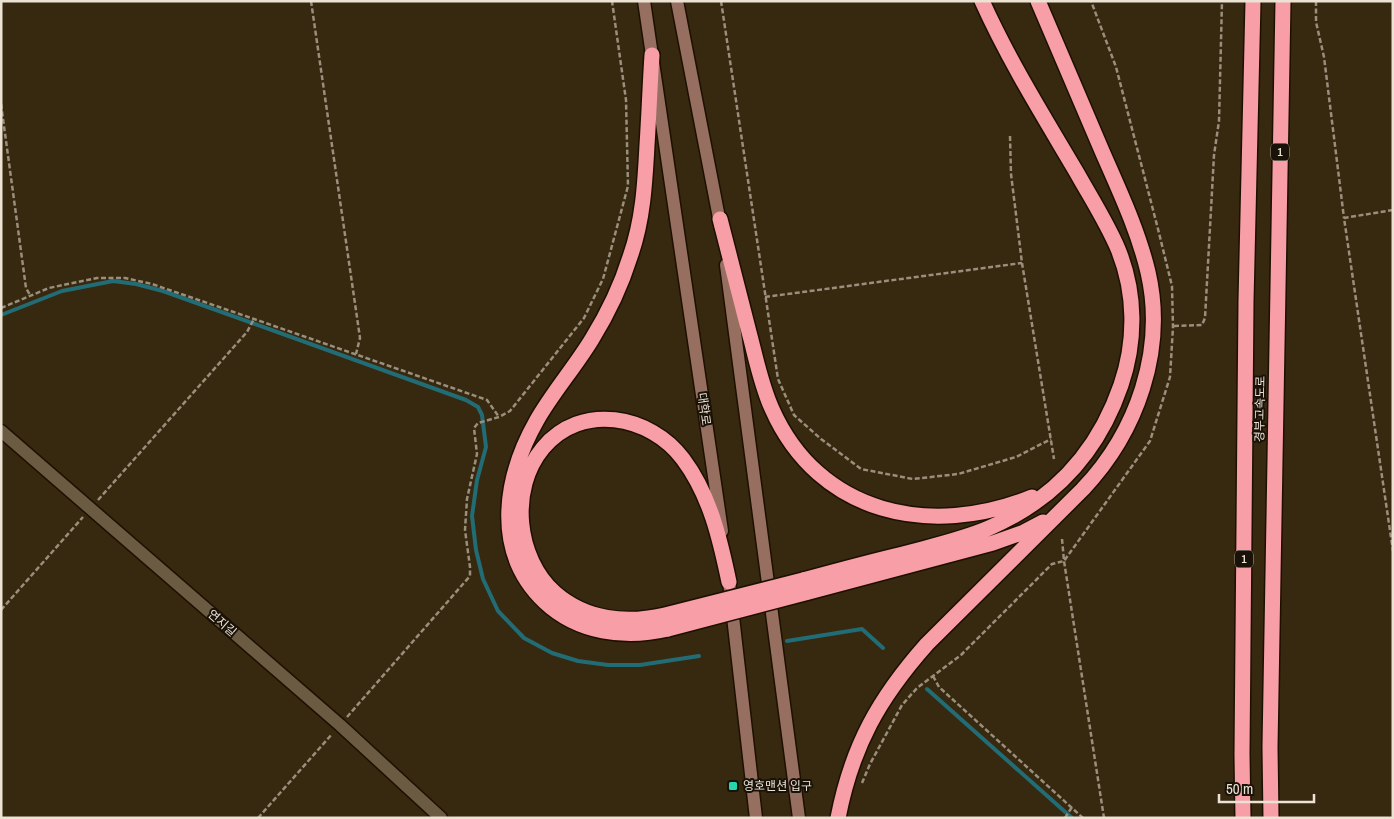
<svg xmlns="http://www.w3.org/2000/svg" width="1394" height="819" viewBox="0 0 1394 819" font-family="'Archivo Narrow','Noto Sans KR',sans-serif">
<rect width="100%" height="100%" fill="#372810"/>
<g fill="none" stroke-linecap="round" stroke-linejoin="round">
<!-- stream -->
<path stroke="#226c75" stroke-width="4" d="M1,315L62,291L113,281L136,284L163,291L466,400L478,407L482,415L486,447L477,480L472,516L476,550L483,579L498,611L524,638L552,653L578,661L608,665H640L699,656
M787,641L862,629L883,648
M927,689L1072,818"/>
<defs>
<path id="tertiary" d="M1,431L340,725L441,818"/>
<path id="secondary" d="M644,1L722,531
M677,1L721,228
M726,265L799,818
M728,573L756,818"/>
<path id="motorway" d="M652,55C650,85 649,115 647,145C645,183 643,221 630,257C621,286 608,313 592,339C575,367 553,392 537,420C504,478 492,552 545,602C578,633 625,639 668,629
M720,219C730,257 739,294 749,332C756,358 761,385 772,409C819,515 931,538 1032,497
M803,580C836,571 869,562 903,554C932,546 961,540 989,528C1054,500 1098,452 1121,385C1136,341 1136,293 1118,249C1107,223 1091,198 1077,173C1044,117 1009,61 982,1
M805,593L993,543L1024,532L1043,522
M665,615C626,624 586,620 555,593C516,558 509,489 543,448C581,402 650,415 683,459C710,495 720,539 729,582
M838,818C852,746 879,698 927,644L1083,489C1137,432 1166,350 1148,272C1138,230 1119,190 1102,151C1081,101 1059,51 1038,1
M1243,818L1242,754L1246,301L1253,1
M1271,818L1270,747L1283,1"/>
</defs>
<!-- tertiary casing -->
<use href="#tertiary" stroke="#1e1000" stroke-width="15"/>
<!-- secondary casing -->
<use href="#secondary" stroke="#1e1000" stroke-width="15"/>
<!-- motorway casing -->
<use href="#motorway" stroke="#1e1000" stroke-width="18"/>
<!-- path -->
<path stroke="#9a8e7c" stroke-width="2.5" stroke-dasharray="5 2.5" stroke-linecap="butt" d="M311,1L360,338L356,354
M721,1L778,379L794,415L821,439L861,469L913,479L958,474L1016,457L1051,439
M1316,1V22L1324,57L1344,218
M1,104L26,288L30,295
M1010,136L1011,174L1022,263L1054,459
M1393,210L1344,218L1393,551
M765,297L1022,263
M1,308L49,288L97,278H125L152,284L254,319L487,400L499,417
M1174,326L1202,325L1205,318L1214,155L1219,121L1222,1
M98,500L247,332L254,319
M1062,539L1064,561L1104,818
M1,610L83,517
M933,676L939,687L1083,818
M347,717L470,576V567L465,530L467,499L477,454L474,428L478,423L499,417L510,411L584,318L603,279L628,186L626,100L612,1
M862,783L870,764L902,705L917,688L961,655L1052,564L1064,561L1150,441L1170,377L1173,327L1172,286L1158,229L1116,67L1091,1
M258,818L332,734
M1065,818L1072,807"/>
<!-- tertiary -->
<use href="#tertiary" stroke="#6c5b43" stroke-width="12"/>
<!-- secondary -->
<use href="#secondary" stroke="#966f61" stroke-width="12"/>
<!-- motorway -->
<use href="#motorway" stroke="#f79ea7" stroke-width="15"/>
<defs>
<path id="motorway-bridge" d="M665,615L803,580
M668,629L805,593"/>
</defs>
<!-- motorway-bridge casing -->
<use href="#motorway-bridge" stroke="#1e1000" stroke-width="18" stroke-linecap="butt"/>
<!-- motorway-bridge -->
<use href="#motorway-bridge" stroke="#f79ea7" stroke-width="15"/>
</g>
<!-- markers -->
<rect fill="#25d5ae" stroke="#191208" stroke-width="2" x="728" y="781" width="10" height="10" rx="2.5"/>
<g text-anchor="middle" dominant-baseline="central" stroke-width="4" stroke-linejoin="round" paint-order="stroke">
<!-- shield labels -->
<g fill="#191208" stroke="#ada498" stroke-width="1">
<rect x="1271" y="143.5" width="18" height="17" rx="4"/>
<rect x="1235" y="550.5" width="18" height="17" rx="4"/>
</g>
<g font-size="11" font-weight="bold" fill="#ede3d5">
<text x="1280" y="152">1</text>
<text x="1244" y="559">1</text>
</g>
<!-- street labels -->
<g font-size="12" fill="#ede3d5" stroke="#191208">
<text transform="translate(704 409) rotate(82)">대학로</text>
<text transform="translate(1260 409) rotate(-89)">경부고속도로</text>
<text transform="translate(222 623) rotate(41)">연지길</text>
</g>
<!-- poi labels -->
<g font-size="12" fill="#ede3d5" stroke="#191208" text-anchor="start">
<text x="743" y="786">영호맨션 입구</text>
</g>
</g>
<!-- border -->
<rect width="1394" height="819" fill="none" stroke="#ede3d5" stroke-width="5"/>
<!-- scale -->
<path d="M1219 794v8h95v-8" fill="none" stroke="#ede3d5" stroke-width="2.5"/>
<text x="1226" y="794" font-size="15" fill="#ede3d5" stroke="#191208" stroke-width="4" paint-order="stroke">50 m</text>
</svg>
